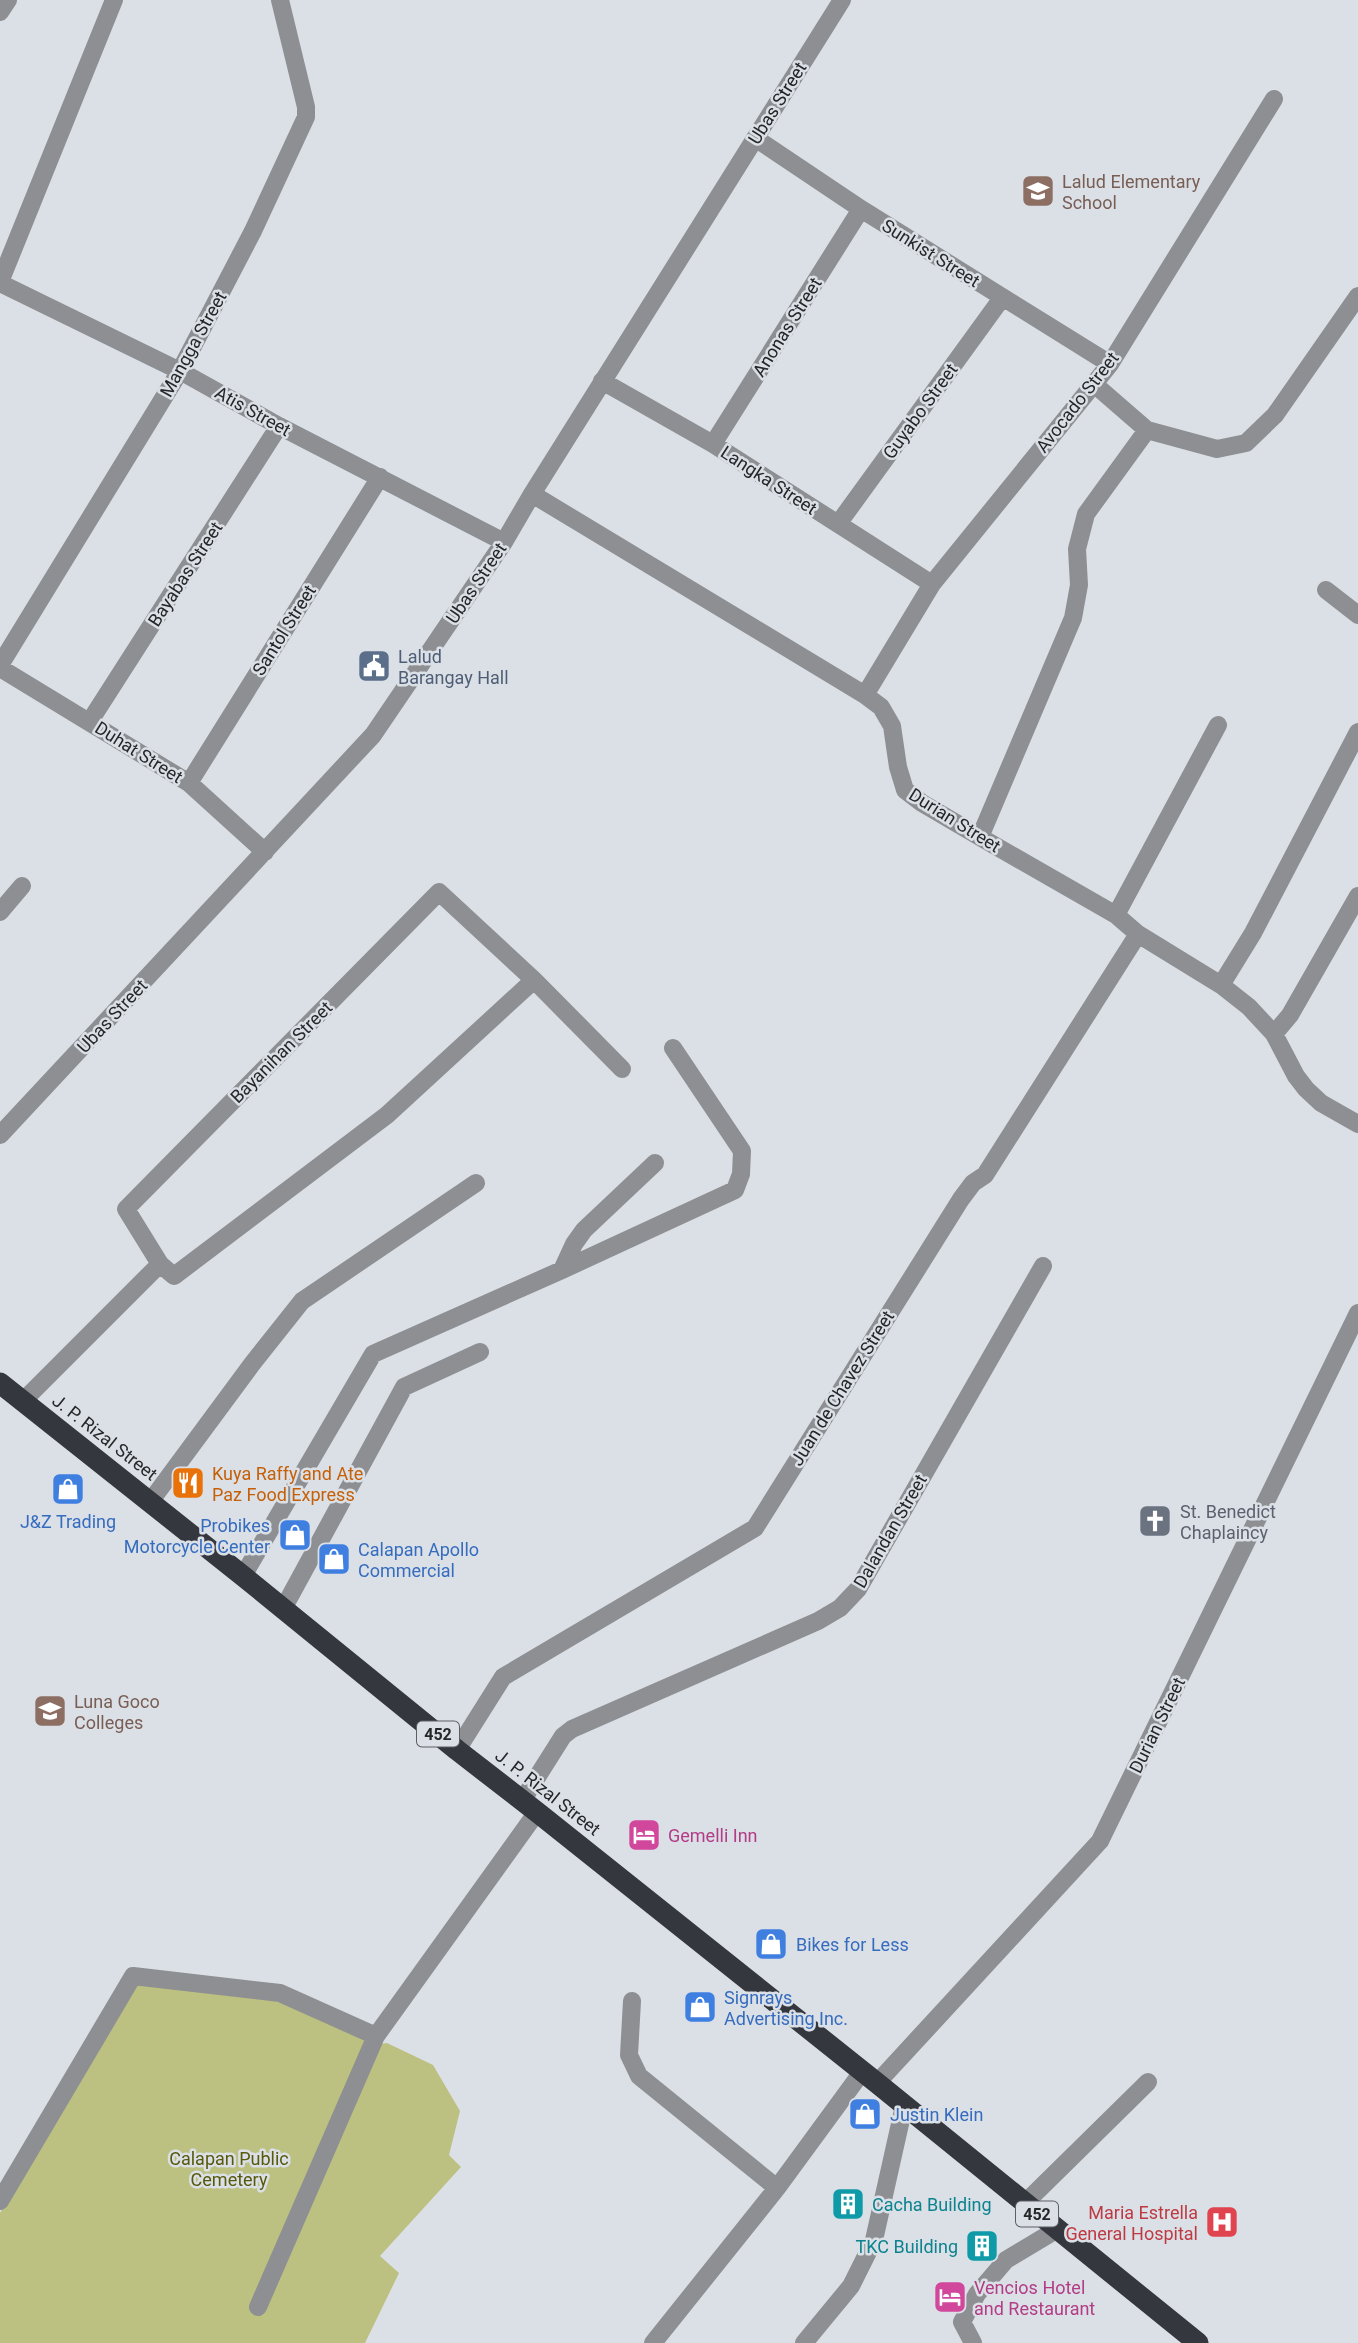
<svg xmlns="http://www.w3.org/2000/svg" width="1358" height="2343" viewBox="0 0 1358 2343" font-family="Roboto,sans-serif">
<rect width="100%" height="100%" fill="#dbe0e7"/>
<!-- green -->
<path fill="#bcc081" d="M137,1981L282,1998L380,2044L387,2043L433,2065L460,2111L449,2155L461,2167L380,2256L399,2273L365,2343H0V2213Z"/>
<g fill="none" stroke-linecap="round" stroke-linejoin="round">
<!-- minor -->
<path stroke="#8d8f92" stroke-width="18" d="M0,12L8,0
M755,138L861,209L1110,364
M0,282L114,0
M0,283L180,371L279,426L504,542
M602,381L713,444L932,584
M1147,430L1217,449L1246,443L1275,415L1358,296
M713,444L861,209
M532,494L865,695L881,707L892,726L898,767L905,790L922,803L980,837L1116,915L1138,934L1221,985L1249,1007L1274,1034L1296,1076L1306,1089L1321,1103L1358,1124
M838,524L1002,298
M1326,590L1358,615
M0,665L180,371L253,231L306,117V107L280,0
M0,668L189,783L265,852
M865,695L932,584L1110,364L1274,99
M90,721L279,426
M189,783L380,477
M980,837L1073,618L1079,585L1077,549L1086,514L1147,430L1094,384
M0,912L22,886
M1116,915L1218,725
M1221,985L1253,933L1358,732
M1274,1034L1290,1015L1358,896
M0,1135L373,735L504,542L532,494L842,0
M160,1264L174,1276L387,1115L534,980
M562,1270L574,1244L584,1230L655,1163
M23,1401L160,1264L126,1209L439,892L534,980L622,1069
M150,1502L252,1364L302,1301L476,1183
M243,1576L373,1354L562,1270L735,1190L741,1174L742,1151L673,1048
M283,1609L404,1387L480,1352
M457,1750L503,1677L755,1528L961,1199L973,1183L985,1175L1138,934
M522,1801L563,1736L572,1729L818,1621L840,1608L858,1589L1043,1266
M632,2001L629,2055L639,2076L777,2188
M877,2083L1100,1841L1358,1313
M0,2201L133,1976L280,1993L376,2036L537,1812
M1025,2203L1148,2082
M258,2307L376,2036
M653,2343L777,2188L862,2072
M804,2343L851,2286L874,2240L904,2106
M973,2343L962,2322L977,2294L1006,2260L1056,2230"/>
<!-- highway -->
<path stroke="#34373d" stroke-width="21" d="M0,1383L243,1576L457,1750L537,1812L877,2083L1198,2343"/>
</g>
<!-- icons -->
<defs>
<symbol id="school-square" viewBox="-11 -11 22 22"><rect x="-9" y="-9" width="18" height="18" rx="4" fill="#8d6e63" stroke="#dbe0e7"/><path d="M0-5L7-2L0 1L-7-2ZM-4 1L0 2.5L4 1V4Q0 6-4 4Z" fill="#fff"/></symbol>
<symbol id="civic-square" viewBox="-11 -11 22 22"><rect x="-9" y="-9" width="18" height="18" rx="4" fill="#5c6f8a" stroke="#dbe0e7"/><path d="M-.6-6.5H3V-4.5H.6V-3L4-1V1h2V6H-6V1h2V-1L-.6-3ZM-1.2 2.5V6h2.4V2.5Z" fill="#fff"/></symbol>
<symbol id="restaurant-square" viewBox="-11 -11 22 22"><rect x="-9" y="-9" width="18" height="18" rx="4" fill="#e8710a" stroke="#dbe0e7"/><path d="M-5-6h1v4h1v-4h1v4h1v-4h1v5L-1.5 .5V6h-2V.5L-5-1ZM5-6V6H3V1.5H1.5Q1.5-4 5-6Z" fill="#fff"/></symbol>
<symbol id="shop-square" viewBox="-11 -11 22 22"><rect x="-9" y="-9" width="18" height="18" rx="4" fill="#3f7fe0" stroke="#dbe0e7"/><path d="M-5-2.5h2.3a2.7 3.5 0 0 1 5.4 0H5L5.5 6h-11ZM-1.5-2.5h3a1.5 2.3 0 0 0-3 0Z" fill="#fff"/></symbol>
<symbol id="church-square" viewBox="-11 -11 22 22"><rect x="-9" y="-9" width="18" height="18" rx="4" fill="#6b7280" stroke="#dbe0e7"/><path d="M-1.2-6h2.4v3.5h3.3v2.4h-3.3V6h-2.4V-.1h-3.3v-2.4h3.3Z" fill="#fff"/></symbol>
<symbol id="university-square" viewBox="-11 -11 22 22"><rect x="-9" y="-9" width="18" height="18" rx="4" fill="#8d6e63" stroke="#dbe0e7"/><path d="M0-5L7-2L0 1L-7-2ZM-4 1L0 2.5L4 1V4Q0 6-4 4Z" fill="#fff"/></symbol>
<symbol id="hotel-square" viewBox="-11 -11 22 22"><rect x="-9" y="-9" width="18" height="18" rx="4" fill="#d1479c" stroke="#dbe0e7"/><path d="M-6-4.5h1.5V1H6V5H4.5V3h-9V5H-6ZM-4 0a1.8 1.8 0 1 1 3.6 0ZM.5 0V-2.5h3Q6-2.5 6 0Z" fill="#fff"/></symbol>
<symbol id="building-square" viewBox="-11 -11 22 22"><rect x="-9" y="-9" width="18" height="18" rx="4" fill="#0f9aa8" stroke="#dbe0e7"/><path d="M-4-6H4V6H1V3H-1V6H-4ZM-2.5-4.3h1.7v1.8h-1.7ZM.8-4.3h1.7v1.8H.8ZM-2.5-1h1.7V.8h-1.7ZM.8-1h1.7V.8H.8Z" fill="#fff"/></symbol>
<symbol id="hospital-square" viewBox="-11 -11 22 22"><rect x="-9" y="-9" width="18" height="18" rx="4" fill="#e0444e" stroke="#dbe0e7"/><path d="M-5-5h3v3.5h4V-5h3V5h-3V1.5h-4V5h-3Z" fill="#fff"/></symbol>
</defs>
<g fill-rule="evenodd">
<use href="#school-square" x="1019" y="172" width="38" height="38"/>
<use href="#civic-square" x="355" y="647" width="38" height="38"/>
<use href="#restaurant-square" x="169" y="1464" width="38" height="38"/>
<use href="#shop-square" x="49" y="1470" width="38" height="38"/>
<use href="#church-square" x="1136" y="1502" width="38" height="38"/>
<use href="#shop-square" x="276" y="1516" width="38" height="38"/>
<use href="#shop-square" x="315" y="1540" width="38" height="38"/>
<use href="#university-square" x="31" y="1692" width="38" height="38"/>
<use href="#hotel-square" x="625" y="1816" width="38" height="38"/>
<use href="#shop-square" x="752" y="1925" width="38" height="38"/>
<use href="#shop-square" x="681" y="1988" width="38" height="38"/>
<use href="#shop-square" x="846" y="2095" width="38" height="38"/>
<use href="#building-square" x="829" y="2185" width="38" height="38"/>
<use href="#hospital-square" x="1203" y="2203" width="38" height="38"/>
<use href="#building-square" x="963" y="2227" width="38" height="38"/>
<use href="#hotel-square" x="931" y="2278" width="38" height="38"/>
</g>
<g text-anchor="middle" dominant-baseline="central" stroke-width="5" stroke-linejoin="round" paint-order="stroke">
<!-- shield labels -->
<g fill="#dbe0e7" stroke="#5c5e62" stroke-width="2">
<rect x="417" y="1721.5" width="42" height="25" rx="5"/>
<rect x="1016" y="2201.5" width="42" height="25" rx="5"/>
</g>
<g font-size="16" font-weight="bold" fill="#252729">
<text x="438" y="1734">452</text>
<text x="1037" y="2214">452</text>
</g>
<!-- street labels -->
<g font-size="18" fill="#252729" stroke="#dbe0e7">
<text transform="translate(777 103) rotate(-58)">Ubas Street</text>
<text transform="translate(931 253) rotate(32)">Sunkist Street</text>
<text transform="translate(787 327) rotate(-58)">Anonas Street</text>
<text transform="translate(193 344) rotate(-61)">Mangga Street</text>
<text transform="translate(1077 402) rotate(-52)">Avocado Street</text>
<text transform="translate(253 411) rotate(29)">Atis Street</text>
<text transform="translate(920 411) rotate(-54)">Guyabo Street</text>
<text transform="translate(769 480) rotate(33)">Langka Street</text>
<text transform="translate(185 574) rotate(-57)">Bayabas Street</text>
<text transform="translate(476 583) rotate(-56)">Ubas Street</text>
<text transform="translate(284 630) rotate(-58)">Santol Street</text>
<text transform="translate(139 752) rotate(32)">Duhat Street</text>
<text transform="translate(955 820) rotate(32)">Durian Street</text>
<text transform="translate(112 1016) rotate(-47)">Ubas Street</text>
<text transform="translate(281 1052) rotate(-45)">Bayanihan Street</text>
<text transform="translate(842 1388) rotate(-58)">Juan de Chavez Street</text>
<text transform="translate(105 1437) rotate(38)">J. P. Rizal Street</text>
<text transform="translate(890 1531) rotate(-60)">Dalandan Street</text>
<text transform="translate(1157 1725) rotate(-64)">Durian Street</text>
<text transform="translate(548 1792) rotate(38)">J. P. Rizal Street</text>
</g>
<!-- education labels -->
<g font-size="18" fill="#785e54" stroke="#dbe0e7" text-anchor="start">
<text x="1062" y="181">Lalud Elementary<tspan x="1062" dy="21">School</tspan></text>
<text x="74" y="1701">Luna Goco<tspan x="74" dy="21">Colleges</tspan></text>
</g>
<!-- service labels -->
<g font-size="18" fill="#4e5e75" stroke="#dbe0e7" text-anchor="start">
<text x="398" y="656">Lalud<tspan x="398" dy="21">Barangay Hall</tspan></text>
</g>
<!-- food labels -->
<g font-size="18" fill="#c56008" stroke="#dbe0e7" text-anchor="start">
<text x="212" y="1473">Kuya Raffy and Ate<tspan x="212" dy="21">Paz Food Express</tspan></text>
</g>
<!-- worship labels -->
<g font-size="18" fill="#5b616d" stroke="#dbe0e7" text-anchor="start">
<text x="1180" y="1511">St. Benedict<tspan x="1180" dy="21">Chaplaincy</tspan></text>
</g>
<!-- shop labels -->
<g font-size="18" fill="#366cbe" stroke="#dbe0e7" text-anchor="start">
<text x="68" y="1521" text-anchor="middle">J&amp;Z Trading</text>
<text x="270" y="1525" text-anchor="end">Probikes<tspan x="270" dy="21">Motorcycle Center</tspan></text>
<text x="358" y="1549">Calapan Apollo<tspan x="358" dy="21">Commercial</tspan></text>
<text x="796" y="1944">Bikes for Less</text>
<text x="724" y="1997">Signrays<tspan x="724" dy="21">Advertising Inc.</tspan></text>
<text x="890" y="2114">Justin Klein</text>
</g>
<!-- hotel labels -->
<g font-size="18" fill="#b23c85" stroke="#dbe0e7" text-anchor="start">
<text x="668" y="1835">Gemelli Inn</text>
<text x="974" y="2287">Vencios Hotel<tspan x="974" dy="21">and Restaurant</tspan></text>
</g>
<!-- park labels -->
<g font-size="18" fill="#58590b" stroke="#dbe0e7">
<text x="229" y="2158">Calapan Public<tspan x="229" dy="21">Cemetery</tspan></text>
</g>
<!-- culture labels -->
<g font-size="18" fill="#0d838f" stroke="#dbe0e7" text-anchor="start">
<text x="872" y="2204">Cacha Building</text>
<text x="958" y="2246" text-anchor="end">TKC Building</text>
</g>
<!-- health labels -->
<g font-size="18" fill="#be3a42" stroke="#dbe0e7" text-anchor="end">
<text x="1198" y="2212">Maria Estrella<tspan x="1198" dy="21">General Hospital</tspan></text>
</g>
</g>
</svg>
